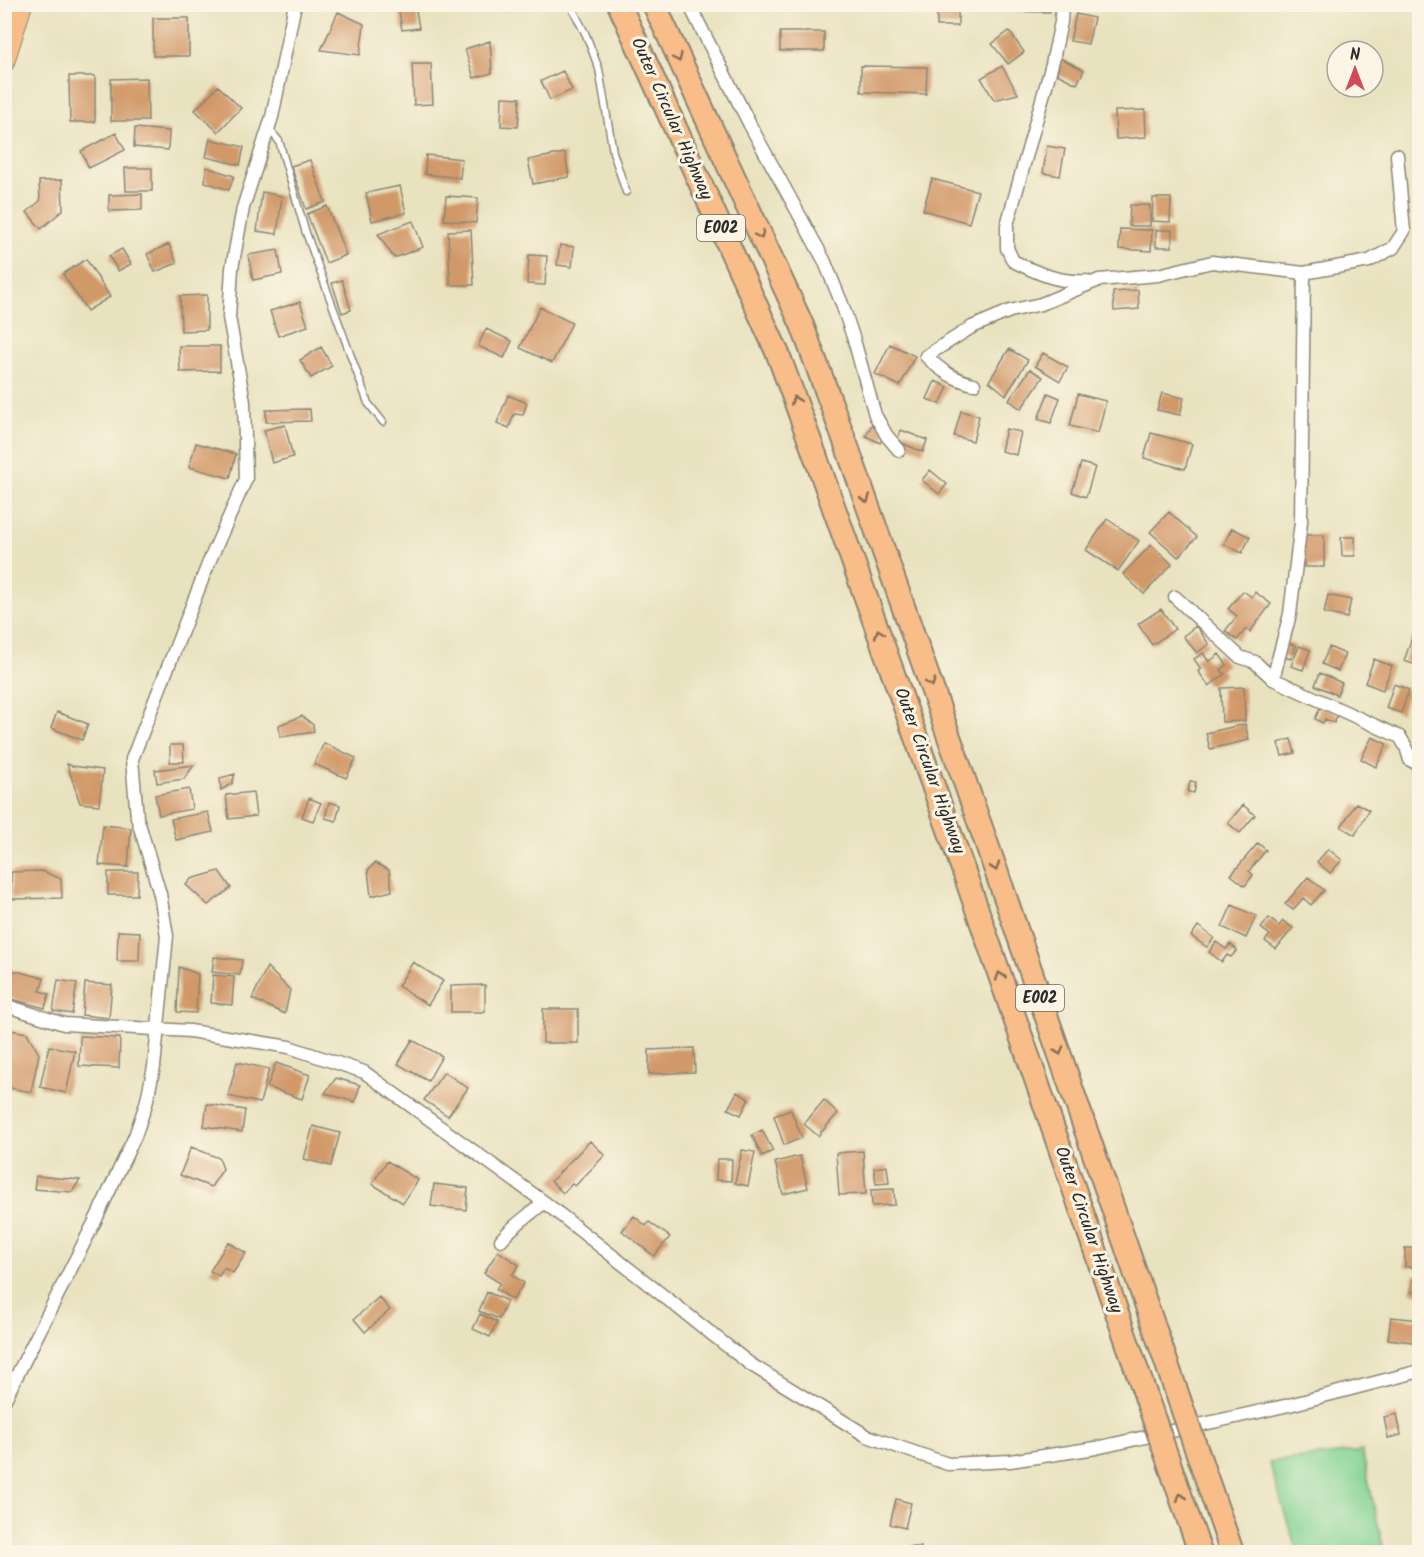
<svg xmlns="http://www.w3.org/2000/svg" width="1424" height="1557" viewBox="0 0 1424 1557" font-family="Kalam,sans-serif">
<rect width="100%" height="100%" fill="#fcf5e5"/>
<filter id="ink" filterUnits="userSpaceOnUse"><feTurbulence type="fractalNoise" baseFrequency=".0167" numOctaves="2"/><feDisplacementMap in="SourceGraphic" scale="12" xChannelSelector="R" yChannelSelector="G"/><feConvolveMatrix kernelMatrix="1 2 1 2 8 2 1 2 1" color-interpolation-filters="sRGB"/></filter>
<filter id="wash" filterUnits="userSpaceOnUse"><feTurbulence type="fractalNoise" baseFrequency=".008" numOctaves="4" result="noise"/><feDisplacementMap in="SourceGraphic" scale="24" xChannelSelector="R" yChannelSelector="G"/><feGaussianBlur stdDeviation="1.35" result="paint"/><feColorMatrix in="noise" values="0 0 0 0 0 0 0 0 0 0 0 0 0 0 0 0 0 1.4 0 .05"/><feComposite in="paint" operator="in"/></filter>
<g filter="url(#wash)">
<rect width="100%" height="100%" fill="#e9e2bf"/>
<!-- green -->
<path fill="#80d192" stroke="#567e5e" stroke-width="1.5" d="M1362,1451L1384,1552H1297L1269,1462Z"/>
<g id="blocks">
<!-- building -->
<path fill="#d19868" d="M398,4H415L419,28L402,30Z
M502,4H521L522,5L504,11Z
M1014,4H1051L1050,12L1014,11Z
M937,5H958V26H937Z
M338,12L364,24L360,55L321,50Z
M1076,14L1094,18L1088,44L1070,41Z
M153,18H189V56H153Z
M1009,31L1024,52L1008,64L992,44Z
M780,32H824V51H780Z
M490,41L492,73L474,78L465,49Z
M1060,58L1084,70L1077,84L1057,74Z
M412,64H431L433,104L414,105Z
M861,66L927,67L926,94L861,92Z
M1002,66L1018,94L994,100L981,78Z
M563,71L572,90L550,100L541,81Z
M69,76H95V122H70Z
M147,78L148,121H111V79Z
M218,86L241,108L218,132L195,110Z
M502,97L520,98L518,127L501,126Z
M1145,110L1146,137L1116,139L1115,111Z
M135,128L169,131L168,150L134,147Z
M116,133L125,150L89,168L81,151Z
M210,139L244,147L240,165L206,157Z
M1047,146L1065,149L1060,176L1043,173Z
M565,153L569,177L533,184L528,160Z
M426,155L462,159L460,178L425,174Z
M310,160L325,202L306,209L291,166Z
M206,167L234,176L229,190L205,182Z
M125,168H152V191H126Z
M932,179L978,191L969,223L923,210Z
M62,180L63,210L41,229L27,212L40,201L39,181Z
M400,186L406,213L372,221L366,193Z
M262,192L282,196L277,234L257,231Z
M142,194V210L109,211V195Z
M446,196L478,198L476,223L444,220Z
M1153,198H1171L1170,222L1152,221Z
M1130,205H1150V226H1129Z
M327,206L346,255L326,263L307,214Z
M413,221L423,247L394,258L378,234Z
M1120,229L1152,230L1151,251L1119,249Z
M471,230L474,285H450L448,231Z
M1156,230H1172V247H1156Z
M169,244L177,263L155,272L147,254Z
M560,245L574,247L572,267L557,265Z
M122,249L131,264L118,271L109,256Z
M278,250L282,274L253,280L248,255Z
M529,255L547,256L545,285L527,284Z
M86,259L110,297L87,311L63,274Z
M342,280L351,310L342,313L332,283Z
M1138,290L1139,309L1114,311L1113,292Z
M207,295V330L181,331L180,296Z
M300,302L308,326L278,336L270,311Z
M540,307L572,323L552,363L520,348Z
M486,329L512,341L504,358L478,346Z
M890,344L915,356L900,386L875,374Z
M179,346H220V371L180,372Z
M321,347L332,366L311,378L300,360Z
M1009,349L1028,360L1006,395L989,381Z
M1043,353L1068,367L1060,381L1035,366Z
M1030,369L1043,377L1021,409L1009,400Z
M935,381L948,387L940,404L927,399Z
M1048,393L1060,398L1051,423L1038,419Z
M1162,393L1184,398L1180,415L1157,410Z
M1078,394L1106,401L1098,433L1070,426Z
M508,395L527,403L523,415L514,414L509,428L497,423Z
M310,409L311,421L266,422V410Z
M961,411L979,416L973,441L954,436Z
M873,422L887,429L880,443L866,436Z
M285,425L293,457L272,463L264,430Z
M1006,429L1021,432L1016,455L1001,451Z
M901,430L927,440L923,452L897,441Z
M1151,433L1192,444L1185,469L1144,458Z
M196,443L236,454L230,478L189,467Z
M1081,463L1095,467L1086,497L1072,492Z
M930,470L947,484L939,494L922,480Z
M1169,512L1197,537L1178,557L1150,532Z
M1107,519L1139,541L1118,571L1086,550Z
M1232,528L1250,537L1242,553L1224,544Z
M1302,535H1324V567H1304Z
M1341,537H1355V556H1342Z
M1151,545L1172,564L1144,594L1123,574Z
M1243,591L1252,597L1255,592L1271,604L1250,632L1246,629L1237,640L1225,631L1237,616L1228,609Z
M1328,595L1351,600L1347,618L1324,613Z
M1161,609L1175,629L1152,645L1138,624Z
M1196,626L1209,644L1197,653L1183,636Z
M1413,635L1420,637V666L1404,661Z
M1287,642L1296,646L1291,659L1282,656Z
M1299,646L1310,650L1303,670L1291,666Z
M1329,647L1345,654L1338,671L1322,664Z
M1203,653L1209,662L1219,654L1227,665L1221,670L1225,674L1209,686L1198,671L1201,669L1194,659Z
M1374,659L1392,666L1383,690L1365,683Z
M1320,673L1342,683L1337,695L1315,685Z
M1394,684L1409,690L1401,713L1386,708Z
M1244,687L1245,721L1222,722L1221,688Z
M1321,706L1338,714L1334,723L1325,719L1323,723L1315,719Z
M57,712L88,724L82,740L51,728Z
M302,716L313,725L314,732L280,737L279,725Z
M1245,724L1249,740L1210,749L1206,733Z
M1372,737L1387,744L1376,767L1361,759Z
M1291,739L1295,753L1282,756L1278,743Z
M324,743L356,758L346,778L314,764Z
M170,745H183L184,762H170Z
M67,764L72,766L103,770L99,805L80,803Z
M194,765L184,779L157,783L155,770Z
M235,774L232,784L221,790L220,778Z
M1190,781L1196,782L1194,793L1188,792Z
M189,789L192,809L159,815L155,795Z
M253,792L256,816L229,819L226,795Z
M309,798L321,803L313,821L302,817Z
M329,802L340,805L336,821L325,818Z
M1356,803L1369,810L1355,835L1341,827Z
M1243,805L1255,815L1240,833L1228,823Z
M208,812L213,832L176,840L171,819Z
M103,825L131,828L128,867L99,865Z
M1258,843L1266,850L1249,871L1253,875L1245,886L1231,875Z
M1328,849L1342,860L1330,873L1317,862Z
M375,863L389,870L392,891L371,896L368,870Z
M42,871L61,879L62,898L11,899V872Z
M219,871L231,888L208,905L186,885L191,879Z
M108,872H138L137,895H108Z
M1308,877L1324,890L1311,905L1303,898L1293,910L1285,904Z
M1232,905L1256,916L1246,938L1222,927Z
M1269,918L1279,926L1283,921L1293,928L1276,949L1265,941L1270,935L1261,928Z
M1198,926L1214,938L1207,947L1191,936Z
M118,931L140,932L139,961H117Z
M1216,942L1226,949L1230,944L1237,950L1231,957L1227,955L1222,962L1209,952Z
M214,957L242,960L240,975L212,972Z
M413,962L443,981L428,1005L398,986Z
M179,967L198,974L196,1013L177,1012Z
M267,967L290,990L285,1014L252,999Z
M8,969L44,978L40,991L49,994L45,1008L4,997V983Z
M213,975L234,977L232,1005L211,1003Z
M58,980L77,983L72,1014L53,1011Z
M85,983L112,985L109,1018L82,1015Z
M485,985V1012H451V986Z
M543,1009H578V1043H543Z
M4,1029L27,1033L39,1054L31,1092L4,1087Z
M80,1036L120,1038L119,1068L79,1066Z
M412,1040L442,1056L428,1081L398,1064Z
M49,1046L75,1051L66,1093L40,1087Z
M694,1048L695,1072L649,1074V1050Z
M237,1062L269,1069L260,1103L228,1096Z
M276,1063L310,1075L302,1099L267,1087Z
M444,1072L468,1088L448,1116L424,1100Z
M336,1078L360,1085L355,1102L325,1093Z
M737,1092L749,1099L741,1115L728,1109Z
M824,1100L838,1113L818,1136L804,1124Z
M207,1104L245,1110L242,1132L204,1126Z
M791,1110L802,1138L784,1145L774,1116Z
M313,1126L340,1133L331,1166L304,1159Z
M762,1130L773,1151L762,1156L752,1135Z
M590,1141L605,1155L575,1186L572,1184L563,1193L551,1181Z
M191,1147L219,1158L223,1169L211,1187L180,1175Z
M742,1150L755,1152L748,1186L735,1183Z
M863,1151L866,1194L839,1195L836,1153Z
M800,1156L808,1188L783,1194L775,1162Z
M717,1159H732L731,1181L716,1180Z
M387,1161L418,1180L403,1203L372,1184Z
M887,1166L889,1183L876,1184L874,1168Z
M36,1176L80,1180L72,1192L34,1189Z
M434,1184L468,1188L466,1210L431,1206Z
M894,1189L895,1205L872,1206L871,1190Z
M634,1216L646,1226L649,1222L670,1237L654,1256L622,1231Z
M228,1242L246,1253L233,1273L224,1268L219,1276L210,1271Z
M1405,1248H1420V1267H1405Z
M498,1251L519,1265L512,1275L524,1283L513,1300L496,1289L500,1283L484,1273Z
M1415,1274L1420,1276V1294L1410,1291Z
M487,1292L507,1301L499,1319L479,1311Z
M379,1297L390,1310L365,1332L354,1319Z
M480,1314L497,1322L490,1337L473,1329Z
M1391,1317L1420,1320V1343L1388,1339Z
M1397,1414L1401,1435L1388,1438L1384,1417Z
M896,1499L911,1503L905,1528L890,1524Z
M909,1547H921V1552H910Z"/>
</g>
</g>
<g filter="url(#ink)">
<use href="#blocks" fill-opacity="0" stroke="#8a8675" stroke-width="1.5"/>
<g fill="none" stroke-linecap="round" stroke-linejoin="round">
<defs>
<path id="lane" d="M570,4L586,35L599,69L613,152L626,192
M269,129L279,141L305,230L368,403L383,422"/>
<path id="street" d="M689,4L750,125L824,260L842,304L854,340L875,415L887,436L899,450
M1062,4L1061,22L1052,64L1007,225V248L1013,261C1037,273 1059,283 1086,281
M1304,273L1301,522L1290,614L1273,679L1400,737L1406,747L1410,760L1420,765
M974,384C954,380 940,370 926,356L972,327L1010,311L1041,304L1099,280L1158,275L1212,262L1304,273L1369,261L1393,248L1404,231L1397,155
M1175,597L1240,657L1255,662L1273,679
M4,1005L64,1024L190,1031L289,1047L364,1072L544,1202L750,1364L867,1436L948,1464L1010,1461L1096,1448L1289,1405L1420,1371
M501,1240C513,1225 530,1215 544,1202
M4,1401L96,1219L135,1136L146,1104L154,1067L167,936L160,894L137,817L132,759L209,562L246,479L244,402L229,317L232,268L243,208L272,117L295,4"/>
<path id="primary" d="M4,62L22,4"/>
<path id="highway" d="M619,4L778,354L815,455
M654,4L802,325L846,444"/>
</defs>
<!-- lane casing -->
<use href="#lane" stroke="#8a8675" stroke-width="9"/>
<!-- street casing -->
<use href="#street" stroke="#8a8675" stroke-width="15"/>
<!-- primary casing -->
<use href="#primary" stroke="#8a8675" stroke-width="22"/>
<!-- highway casing -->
<use href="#highway" stroke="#8a8675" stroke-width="26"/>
<!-- lane -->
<use href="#lane" stroke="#fff" stroke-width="6"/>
<!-- street -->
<use href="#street" stroke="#fff" stroke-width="12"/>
<!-- primary -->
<use href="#primary" stroke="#f8bd88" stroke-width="20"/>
<!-- highway -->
<use href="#highway" stroke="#f8bd88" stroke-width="22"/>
<defs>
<path id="highway-bridge" d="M846,444L985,839L1232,1552
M815,455L964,872L1200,1552"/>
</defs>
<!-- highway-bridge casing -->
<use href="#highway-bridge" stroke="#8a8675" stroke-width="26" stroke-linecap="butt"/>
<!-- highway-bridge -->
<use href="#highway-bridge" stroke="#f8bd88" stroke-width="22"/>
</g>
<!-- one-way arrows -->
<defs><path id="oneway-chevron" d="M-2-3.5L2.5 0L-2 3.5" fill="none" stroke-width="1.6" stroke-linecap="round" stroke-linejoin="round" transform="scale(1.5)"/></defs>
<g stroke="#876d55">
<use href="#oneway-chevron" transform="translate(678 58) rotate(65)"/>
<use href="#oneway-chevron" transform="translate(760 235) rotate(65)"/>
<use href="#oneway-chevron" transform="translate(795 400) rotate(-110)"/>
<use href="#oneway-chevron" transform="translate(866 499) rotate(70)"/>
<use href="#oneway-chevron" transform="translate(879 633) rotate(-110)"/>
<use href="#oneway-chevron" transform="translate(931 683) rotate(71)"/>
<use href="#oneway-chevron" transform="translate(995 867) rotate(71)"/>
<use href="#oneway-chevron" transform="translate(1000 976) rotate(-109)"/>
<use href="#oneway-chevron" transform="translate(1059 1051) rotate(71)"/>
<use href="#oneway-chevron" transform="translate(1181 1497) rotate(-109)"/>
</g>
</g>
<g text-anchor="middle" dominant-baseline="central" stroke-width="6" stroke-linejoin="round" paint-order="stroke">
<!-- shield labels -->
<g fill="#fcf5e5" stroke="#6a6863" stroke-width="1.5">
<rect x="697" y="215" width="48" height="26" rx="4.5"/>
<rect x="1016" y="985" width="48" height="26" rx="4.5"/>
</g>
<g font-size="16" font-weight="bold" fill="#2b2b2b">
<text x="721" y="228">E002</text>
<text x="1040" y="998">E002</text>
</g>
<!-- street labels -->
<g font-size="18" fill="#2b2b2b" stroke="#fcf5e5">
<text transform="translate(671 119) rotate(66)">Outer Circular Highway</text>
<text transform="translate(929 771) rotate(70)">Outer Circular Highway</text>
<text transform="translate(1088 1230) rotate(71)">Outer Circular Highway</text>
</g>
</g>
<!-- margin -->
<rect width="1424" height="1557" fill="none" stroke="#fcf5e5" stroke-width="24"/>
<!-- north arrow -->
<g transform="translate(1355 69)"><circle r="28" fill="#fcf5e5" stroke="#a8a49b" stroke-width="1.5"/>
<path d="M0-4.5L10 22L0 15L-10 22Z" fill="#d1495b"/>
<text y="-9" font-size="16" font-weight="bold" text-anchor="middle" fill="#2b2b2b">N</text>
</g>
</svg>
